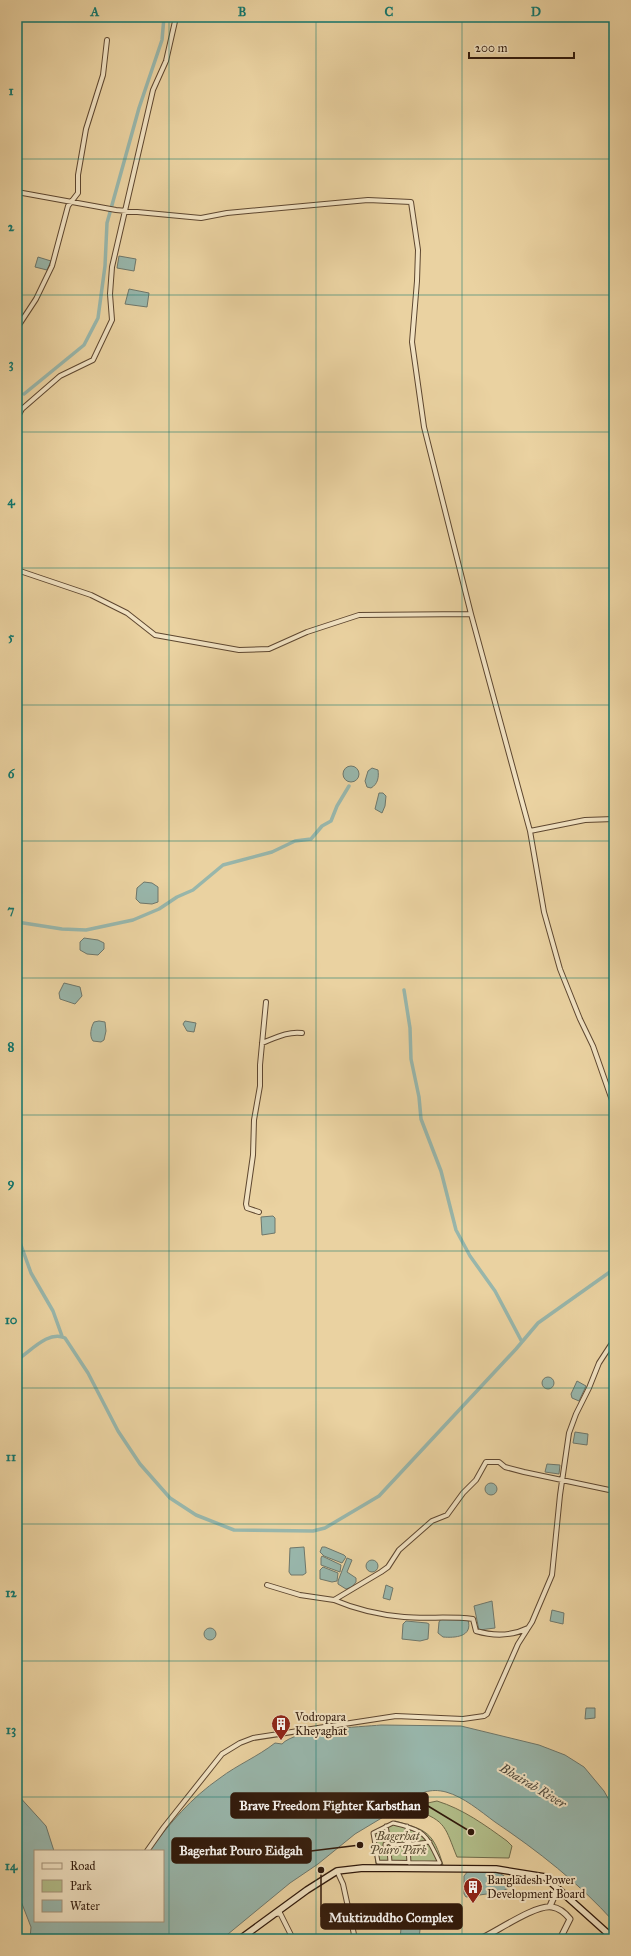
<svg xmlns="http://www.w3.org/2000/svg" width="631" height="1956" viewBox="0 0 631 1956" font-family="'IM FELL Great Primer',serif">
<rect width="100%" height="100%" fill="#ead2a1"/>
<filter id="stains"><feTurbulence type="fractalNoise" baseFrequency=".005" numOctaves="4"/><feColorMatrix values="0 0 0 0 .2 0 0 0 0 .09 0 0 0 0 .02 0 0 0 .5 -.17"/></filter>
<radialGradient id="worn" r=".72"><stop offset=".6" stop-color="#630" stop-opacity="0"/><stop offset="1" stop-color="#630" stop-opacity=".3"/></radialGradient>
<!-- green -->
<path fill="#b1bd89" stroke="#706b4a" d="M437,1801C463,1809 485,1825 507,1841L512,1846L509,1858L457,1857C445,1828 447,1821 415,1810L423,1804Z
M395,1821C427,1830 433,1832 443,1865L376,1864L372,1833Z"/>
<!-- water -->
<path fill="#98b6ab" stroke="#6e776b" d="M119,256L136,259L134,271L117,268Z
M38,257L51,261L47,270L35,267Z
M129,289L149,293L147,307L125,304Z
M343 774a8 8 0 1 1 16 0a8 8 0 1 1-16 0Z
M372,768L378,770C379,777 378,784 371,788L367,787L365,781L368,771Z
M379,793H383L386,796L385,806L382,813L375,809Z
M144,882L152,883L158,887V902L152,904L140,903L136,899L137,888Z
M84,938L98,940L104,943V949L98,955L87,954L80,950V942Z
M64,983L80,987L82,996L75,1004L60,999L59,993Z
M99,1021L105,1022L106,1031L104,1040L101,1042L93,1041C89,1036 91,1027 94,1022Z
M185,1021L196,1023L194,1032L187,1031L183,1024Z
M273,1216L275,1218V1233L262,1235L261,1217Z
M542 1383a6 6 0 1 1 12 0a6 6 0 1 1-12 0Z
M577,1381L586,1386L579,1401L572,1398L571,1394Z
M575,1432L588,1434L587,1445L573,1443Z
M547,1464L560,1465L559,1474L545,1472Z
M485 1489a6 6 0 1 1 12 0a6 6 0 1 1-12 0Z
M304,1547L306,1573L303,1575H291L289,1572L290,1548Z
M322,1547H325L344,1555L346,1557L342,1563L324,1556L320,1552Z
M322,1556L341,1565L340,1572L321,1565V1558Z
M347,1558L352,1560L347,1572L356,1578V1582L352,1587L346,1589L338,1584V1581Z
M366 1566a6 6 0 1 1 12 0a6 6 0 1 1-12 0Z
M323,1567L338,1573L337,1581L332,1582L320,1579V1570Z
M386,1585L393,1588L390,1600L383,1598Z
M492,1601L495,1628L479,1630L474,1606Z
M552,1610L564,1613L563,1624L550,1621Z
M441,1619L468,1620C473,1637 455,1638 443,1637L438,1633L439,1622Z
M406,1621L427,1623L429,1624L428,1639L420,1641L402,1639L403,1624Z
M204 1634a6 6 0 1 1 12 0a6 6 0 1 1-12 0Z
M586,1708H595V1718L585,1719Z
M381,1725L461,1726L539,1745L565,1755L584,1767L604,1791L614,1809V1922C579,1883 538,1851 495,1822C480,1811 464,1797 446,1792C438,1790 432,1790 425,1792L355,1834L318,1864L290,1883L222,1939H30L31,1927L17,1891V1794L46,1826L54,1851H35V1921H163V1851H149C170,1823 191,1798 220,1778C237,1765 257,1757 275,1743L282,1744C295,1729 360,1727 381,1725Z
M468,1871C481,1871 511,1868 509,1888L500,1892L466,1897L464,1894V1876Z
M402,1918L421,1920L419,1939H400Z"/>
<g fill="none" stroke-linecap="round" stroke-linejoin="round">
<!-- canal -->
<path stroke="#98b6ab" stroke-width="3.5" d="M24,394L84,345L98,318L105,266L107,223L139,108L162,40L164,17
M17,922L62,929L86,930L133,920L159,909L177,897L193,890L223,865L272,852L295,841L311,839L322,826L331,821L337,806L349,786
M404,990L410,1028L411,1059L419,1097L421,1119L441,1171L456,1230L470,1256L495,1291L522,1342
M17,1234L31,1273L53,1311L62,1336
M17,1360C30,1352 48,1330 65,1338L88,1373L118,1431L140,1464L170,1498L196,1515L234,1530L313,1531L325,1528L379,1496L516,1349L538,1323L614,1269"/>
<defs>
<path id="pedestrian" d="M393,1823C425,1830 426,1834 440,1863L378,1862L373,1833Z
M386,1826L389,1842
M407,1826L408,1841
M411,1844L408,1841L405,1844L408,1847L411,1844L430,1842
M393,1845L389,1850L385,1846V1844L389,1842L393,1845L405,1844
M408,1847L409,1863
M389,1850L390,1862"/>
<path id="minor" d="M17,192L116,210L201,218L227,213L368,200L411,202L418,250L417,281L412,342L424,427L471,614
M17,328L36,299L52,266L68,206L78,193V175L86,129L103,75L107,40
M17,418L22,409L60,376L93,360L112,320L110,294L112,267L153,90L166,61L176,17
M17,570L91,595L127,613L155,635L239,650L269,649L307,632L359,615L471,614L530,831L544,912L560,969L580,1019L593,1046L614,1106
M530,831L585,820L614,819
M262,1043C275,1038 288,1031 302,1033
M259,1212L247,1208L246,1204L253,1155L254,1120L260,1086V1065L266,1002
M267,1585L300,1595L334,1600L381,1572L388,1567L399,1550L432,1521L447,1515L463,1493L476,1480L486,1462H499L505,1467L524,1472L614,1491
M334,1600C355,1609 381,1615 404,1617C427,1619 450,1616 473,1619L476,1631C493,1636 512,1636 528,1628
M147,1851L164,1827L222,1754L240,1743L253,1738L396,1716L463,1719L484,1716L487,1714L518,1644L532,1622L552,1575L560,1495L569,1433L576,1414L589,1388L599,1363L614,1340
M337,1871L343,1884L355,1939
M275,1914L280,1913L293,1939"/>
<path id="tertiary" d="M550,1906L557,1890
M480,1939C496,1932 536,1904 552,1907C559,1908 566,1914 570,1919L560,1939"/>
<path id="secondary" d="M240,1939L307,1890L337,1871L363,1868L496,1869L545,1877L614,1939"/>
</defs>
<!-- pedestrian casing -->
<use href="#pedestrian" stroke="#5e4730" stroke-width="5"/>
<!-- minor casing -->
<use href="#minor" stroke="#5e4730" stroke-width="6"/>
<!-- tertiary casing -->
<use href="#tertiary" stroke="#5e4730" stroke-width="7"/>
<!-- secondary casing -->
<use href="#secondary" stroke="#30190b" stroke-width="8"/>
<!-- pedestrian -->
<use href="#pedestrian" stroke="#f1e2c2" stroke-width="3"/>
<!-- minor -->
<use href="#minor" stroke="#f1e2c2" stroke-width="4"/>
<!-- tertiary -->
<use href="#tertiary" stroke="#f1e2c2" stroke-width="5"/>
<!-- secondary -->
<use href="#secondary" stroke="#f1e2c2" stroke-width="5.5"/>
</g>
<!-- grid -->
<path fill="none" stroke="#0f766e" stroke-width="1" stroke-opacity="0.55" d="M169,17V1939M316,17V1939M462,17V1939M17,159H614M17,295H614M17,432H614M17,568H614M17,705H614M17,841H614M17,978H614M17,1115H614M17,1251H614M17,1388H614M17,1524H614M17,1661H614M17,1797H614"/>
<!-- icons -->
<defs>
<symbol id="building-pin" viewBox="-11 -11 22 30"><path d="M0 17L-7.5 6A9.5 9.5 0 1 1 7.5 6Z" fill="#8f2418" stroke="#f1e2c2"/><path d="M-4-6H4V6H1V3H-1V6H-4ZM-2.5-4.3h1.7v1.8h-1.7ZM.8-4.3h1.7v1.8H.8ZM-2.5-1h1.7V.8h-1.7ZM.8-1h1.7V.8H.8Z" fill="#fff"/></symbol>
</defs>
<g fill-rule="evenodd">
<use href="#building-pin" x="270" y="1713" width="22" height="30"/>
<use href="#building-pin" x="462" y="1876" width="22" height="30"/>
</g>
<g text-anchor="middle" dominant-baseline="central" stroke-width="4" stroke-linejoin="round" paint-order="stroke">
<!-- poi labels -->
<g font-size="12" fill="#30190b" stroke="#f1e2c2" text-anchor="start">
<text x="295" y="1717">Vodropara<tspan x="295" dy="14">Kheyaghat</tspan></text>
<text x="487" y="1880">Bangladesh Power<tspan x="487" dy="14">Development Board</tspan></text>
</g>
<!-- park labels -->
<g font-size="12" font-style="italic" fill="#574a31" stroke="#f1e2c2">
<text x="398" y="1836">Bagerhat<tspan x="398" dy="14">Pouro Park</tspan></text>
</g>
<!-- water labels -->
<g font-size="13" font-style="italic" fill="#4f483b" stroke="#f1e2c2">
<text transform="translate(533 1786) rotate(31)">Bhairab River</text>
</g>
</g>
<!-- callouts -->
<path fill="none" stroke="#30190b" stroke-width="1.5" d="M471 1832L428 1806M360 1845L311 1851M321 1870L321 1917"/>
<g fill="#30190b" stroke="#f1e2c2" stroke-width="1.5">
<circle cx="471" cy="1832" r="4"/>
<circle cx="360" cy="1845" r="4"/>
<circle cx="321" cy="1870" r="4"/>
</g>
<g fill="#30190b" stroke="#30190b" stroke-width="1.5">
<rect x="231" y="1793" width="197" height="25" rx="4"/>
<rect x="172" y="1838" width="139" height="25" rx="4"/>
<rect x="321" y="1904" width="141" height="25" rx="4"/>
</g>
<g font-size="13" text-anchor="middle" font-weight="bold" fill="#fff">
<text x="330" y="1810">Brave Freedom Fighter Karbsthan</text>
<text x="241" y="1855">Bagerhat Pouro Eidgah</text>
<text x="391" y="1922">Muktizuddho Complex</text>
</g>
<!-- margin -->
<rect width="631" height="1956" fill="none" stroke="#ead2a1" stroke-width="44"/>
<!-- legend -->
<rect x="34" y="1850" width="130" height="72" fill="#f1e2c2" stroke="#a49279"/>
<rect x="42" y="1863" width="20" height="6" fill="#f1e2c2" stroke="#a49279"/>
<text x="70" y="1870" font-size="12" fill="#30190b">Road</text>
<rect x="42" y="1880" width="20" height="12" fill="#b1bd89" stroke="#a49279"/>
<text x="70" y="1890" font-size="12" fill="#30190b">Park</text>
<rect x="42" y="1900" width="20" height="12" fill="#98b6ab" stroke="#a49279"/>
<text x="70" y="1910" font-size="12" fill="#30190b">Water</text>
<!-- scale -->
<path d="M469 52v6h105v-6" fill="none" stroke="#30190b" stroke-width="2"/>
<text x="475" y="52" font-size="12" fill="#30190b" stroke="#f1e2c2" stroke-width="3" paint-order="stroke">200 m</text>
<rect x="22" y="22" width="587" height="1912" fill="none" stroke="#0f766e" stroke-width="1.5"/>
<g font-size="13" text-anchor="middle" font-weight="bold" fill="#0f766e">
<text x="95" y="16">A</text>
<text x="242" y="16">B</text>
<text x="389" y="16">C</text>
<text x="536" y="16">D</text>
<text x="11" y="95">1</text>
<text x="11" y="231">2</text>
<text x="11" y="368">3</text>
<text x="11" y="505">4</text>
<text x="11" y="641">5</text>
<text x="11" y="778">6</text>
<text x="11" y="914">7</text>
<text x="11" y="1051">8</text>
<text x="11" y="1187">9</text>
<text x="11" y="1324">10</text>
<text x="11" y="1461">11</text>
<text x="11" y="1597">12</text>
<text x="11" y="1734">13</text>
<text x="11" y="1870">14</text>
</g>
<rect width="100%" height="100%" filter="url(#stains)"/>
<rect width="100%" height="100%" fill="url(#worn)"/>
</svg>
